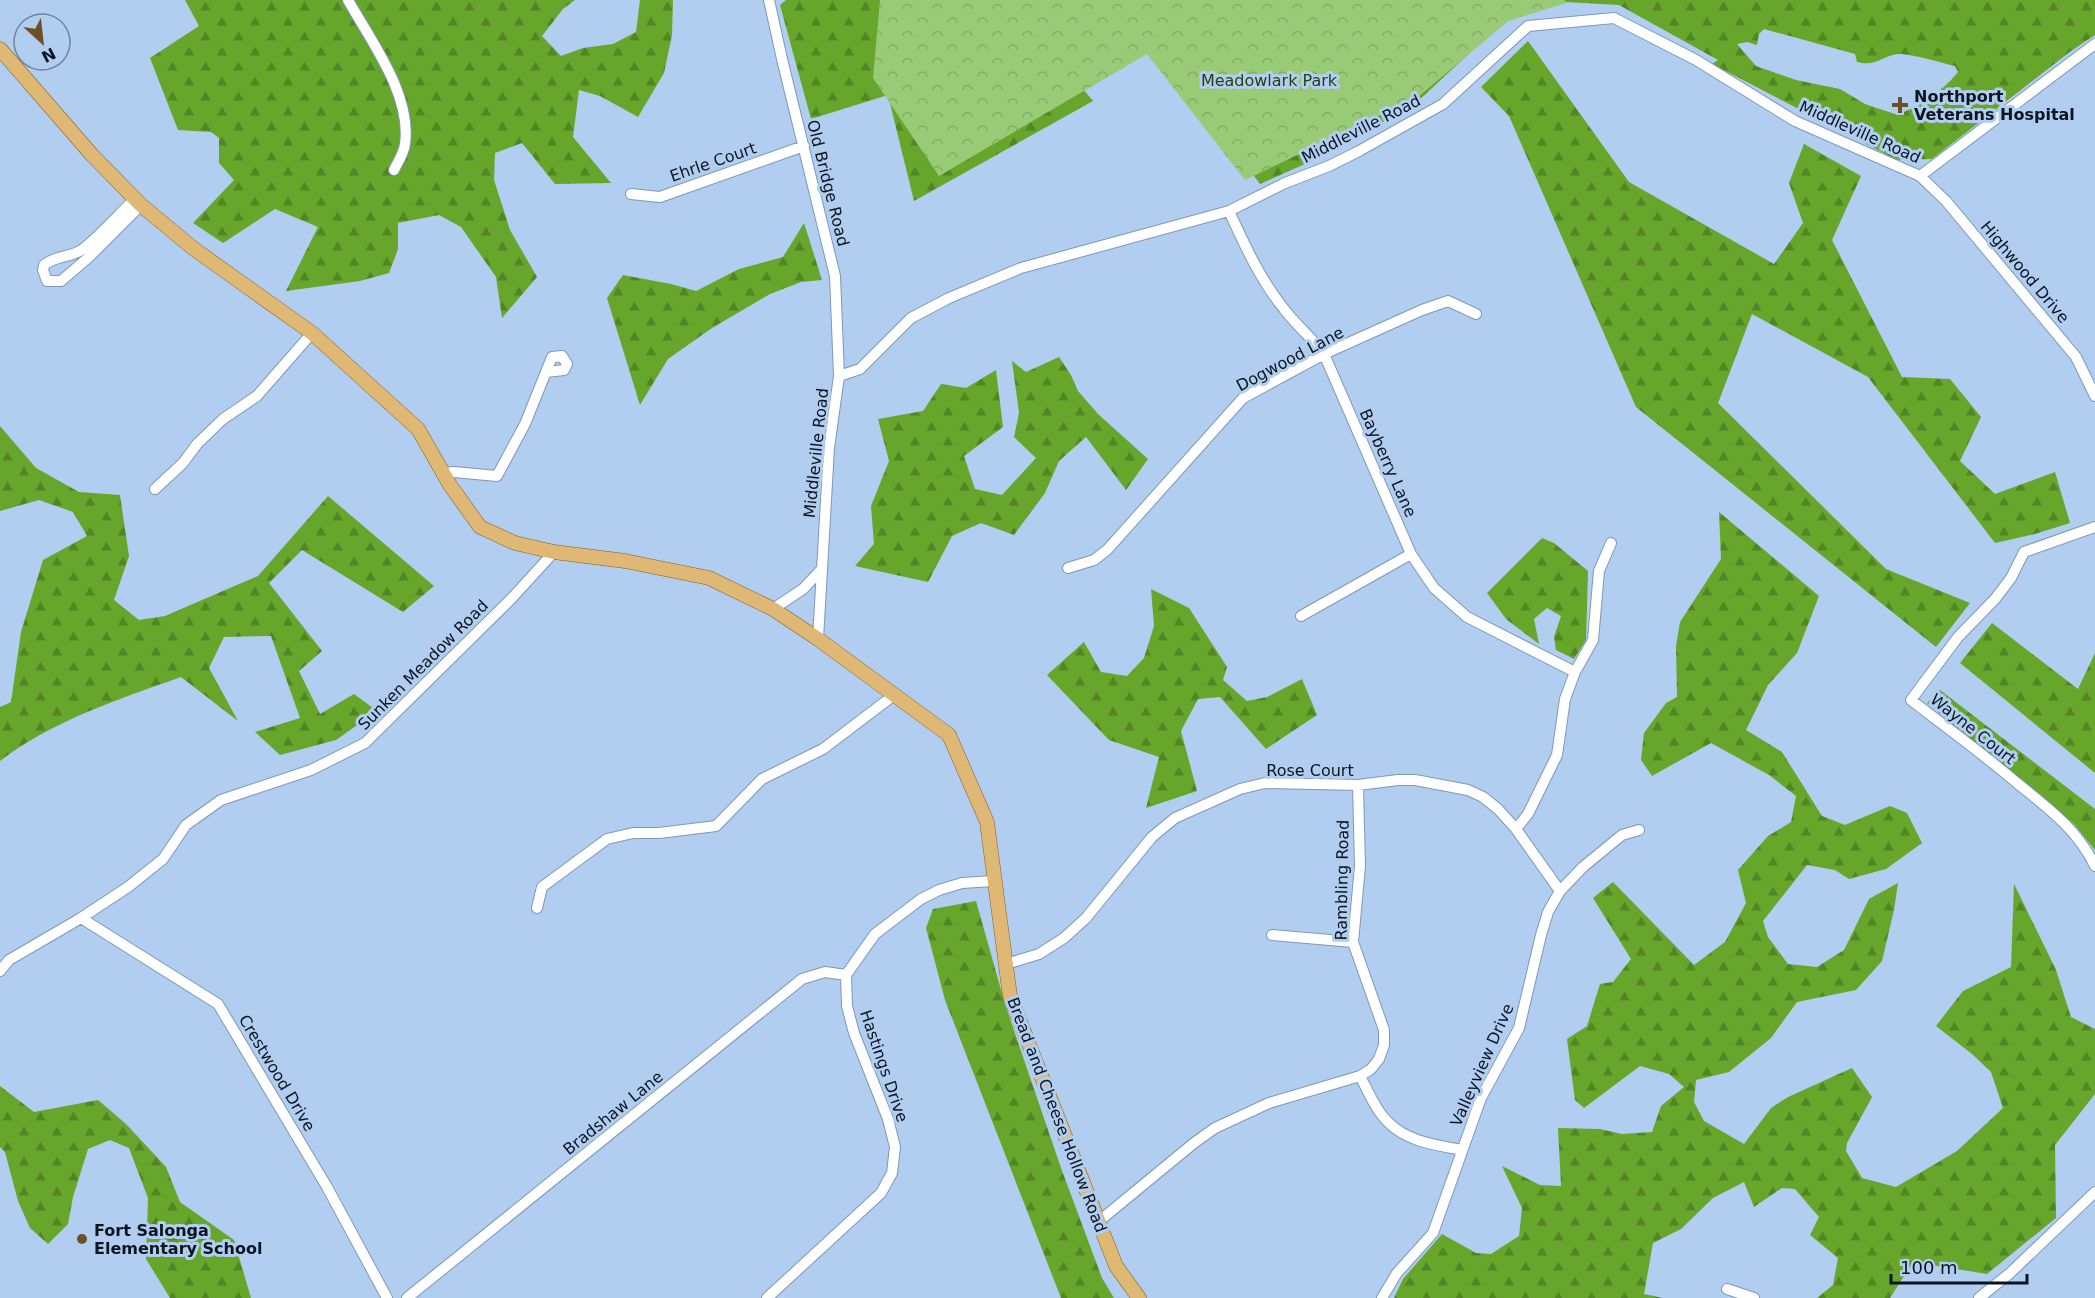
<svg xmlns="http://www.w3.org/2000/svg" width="2095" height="1298" viewBox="0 0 2095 1298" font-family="'DejaVu Sans',sans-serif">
<defs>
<pattern id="forest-firs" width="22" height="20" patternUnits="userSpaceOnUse" patternTransform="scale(1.5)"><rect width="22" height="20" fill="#66a62b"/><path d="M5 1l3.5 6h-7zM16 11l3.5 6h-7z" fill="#528624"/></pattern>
<pattern id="park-crowns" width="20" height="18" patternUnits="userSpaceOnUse" patternTransform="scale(1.5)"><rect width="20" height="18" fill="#99ca76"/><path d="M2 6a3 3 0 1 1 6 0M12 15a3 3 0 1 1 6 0" fill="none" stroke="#82ad66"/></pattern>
</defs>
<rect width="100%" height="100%" fill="#b1cdef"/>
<!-- forest -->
<path fill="url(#forest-firs)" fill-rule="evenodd" d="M185,0H575L563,9L542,36L561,56L583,48L613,44L636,32L640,0H673L672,35L664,73L638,117L600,96L579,90L573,137L611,183L555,184L522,143L495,153L494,180L510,230L537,277L502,318L496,277L461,227L439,215L398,223V249L389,273L360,281L286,291L318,227L275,209L223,243L193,223L234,180L219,163V138L211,132L178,130L150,58L199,26Z
M786,0H1009L1093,101L914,201L888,95L811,119L780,5Z
M1125,0H2095V35L2071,51L1932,159L1897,160L1712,64L1718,60L1619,5L1566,2L1506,19L1417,102L1332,152L1260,184ZM1764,29L1855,54L1857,62C1877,67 1881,56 1898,54C1909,53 1943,63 1955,66L1958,72C1940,94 1923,103 1898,115L1865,104L1840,89L1796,80L1756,66L1737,44L1747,42L1757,45L1759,34Z
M1528,41L1629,182L1774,264L1803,223L1789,183L1804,144L1861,176L1832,240L1902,377L1950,379L1981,417L1960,461L1995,494L2055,472L2070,523L2035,534L1995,543L1868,377L1752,314L1718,403L1886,569L1970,603L1936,647L1636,407L1509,116L1481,87Z
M804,223L822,280L801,282L770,294L712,328L668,359L640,405L607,298L623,275L671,284L696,291L739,269L783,257Z
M1059,357L1071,375L1078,391L1098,414L1148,459L1126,490L1086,437L1059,461L1045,493L1014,535L981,523L952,536L928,582L855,566L874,544L871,506L889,461L878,419L923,411L941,384L966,388L996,370L1003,427L964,456L975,489L1002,495L1036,458L1014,437L1019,413L1012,361L1026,372Z
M0,426L36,468L79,492L120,495L129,556L114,600L139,620L165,616L258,576L328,496L434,586L403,612L302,550L269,583L322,651L299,671L320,714L354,694L377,711L336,740L280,755L255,732L300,718L271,636L224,637L209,668L238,721L181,677C119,699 52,721 0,761V707L11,702L21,632L43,560L87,536L73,512L39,500L0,511Z
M1719,512L1819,596L1797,653L1768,685L1746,730L1782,752L1822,816L1845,825L1890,806L1907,813L1922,843L1886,869L1849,879L1835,870L1807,865L1763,921L1768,937L1788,964L1817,967L1844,950L1869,899L1898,883L1894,910L1882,961L1856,990L1797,1002L1771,1038L1729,1072L1696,1080L1694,1102L1704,1121L1744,1144L1771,1108L1788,1097L1852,1068L1872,1097L1847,1143L1846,1151L1862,1178L1896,1187L1957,1151L2003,1108L1991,1072L1972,1054L1936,1026L1963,991L2011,967L2014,884L2056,970L2071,1017L2095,1029V1094L2055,1145L2056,1218L1987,1274L1913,1262L1890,1298H1817L1833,1285L1838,1258L1810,1235L1819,1217L1795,1189L1782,1188L1754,1207L1744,1182L1713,1198L1681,1229L1653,1243L1644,1294L1663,1298H1394L1403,1279L1442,1234L1476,1253L1491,1254L1519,1236L1522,1208L1502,1166L1540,1185L1561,1186L1558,1128L1600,1129L1622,1134L1652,1132L1661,1106L1684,1087L1669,1074L1640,1066L1584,1108L1575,1100L1567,1039L1587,1026L1600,984L1613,982L1631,959L1593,898L1613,882L1694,965L1725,942L1746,903L1738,870L1768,836L1791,822L1796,796L1769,775L1711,743L1652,776L1641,760L1644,733L1666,703L1677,697L1676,646L1680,622L1721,559Z
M1542,538L1554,543L1588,571L1586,640L1574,659L1556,650L1554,637L1561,616L1547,608L1534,619L1539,644L1506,619L1487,593Z
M1151,589L1189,608L1227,667L1223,680L1247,701L1267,697L1302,679L1317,715L1266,749L1220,697L1198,699L1181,731L1197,791L1146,808L1159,757L1109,740L1047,675L1084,642L1101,672L1127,676L1144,658L1154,626Z
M1992,623L2078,689L2095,653V773L1960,663Z
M1940,690L2095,809V850L2074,824L1927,703Z
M976,901L1005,1004L1061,1168L1102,1278L1114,1298H1061L945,1000L926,928L933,909Z
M0,1086L34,1112L98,1100L126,1124L166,1167L180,1202L234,1240L251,1298H170L146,1259L148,1198L129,1148L110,1140L88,1149L73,1197L68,1224L48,1244L30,1228L18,1201L5,1152L0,1147Z"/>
<!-- park -->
<path fill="url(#park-crowns)" d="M880,0H1564L1567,3L1508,21L1418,97L1245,180L1147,54L939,176L873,78Z"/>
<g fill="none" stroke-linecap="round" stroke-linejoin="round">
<defs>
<path id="minor" d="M348,0C371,41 412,95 405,144C404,153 398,162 394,170
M769,0L782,59L835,276L839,376
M1920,176L1946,201L2076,357L2095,396
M631,194L660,197L804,146
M135,199C118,215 102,234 83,249C71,258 56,255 44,265L43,270L47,281H61L89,257L141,205
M1229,211C1245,246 1260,279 1284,309C1296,325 1312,338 1324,354L1411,554L1434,588L1467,617L1575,672
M443,473L454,472L497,476L525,424L552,357L562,356L567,364L564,370L546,372
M155,489L183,463L197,444L223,419L257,396L312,333
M2095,527L2024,552L2011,578L1995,599L1958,637L1911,700C1947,728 1983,754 2017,783C2049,809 2077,829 2095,866
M1068,568L1094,560L1107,550L1243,398L1324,354L1422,310L1448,301L1476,314
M773,609L803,589L821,570
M1301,616L1411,554
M818,639L829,448L839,376L860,369L911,318L949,298L1021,268L1229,211L1285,183L1329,166L1359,151L1443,104L1528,26L1614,18L1696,60L1795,121L1920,176L2095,44
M1516,829L1528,814L1557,755L1565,699L1575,672L1593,640L1599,571L1611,543
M537,908L542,887L607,839L633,833H659L716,826L762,779L823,749L894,695
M81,918L218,1004L327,1187L387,1298
M1272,935L1353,942
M1006,964L1039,954L1064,938L1086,918L1152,837L1175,818L1240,789L1265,783L1358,785L1398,780H1415L1468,790L1483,797L1498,809L1516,829L1560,891
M0,971L9,960L81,918L128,887L163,859L186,825L221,800L311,770L365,743L512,598L554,552
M1360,1076C1368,1091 1376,1111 1389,1123C1408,1142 1437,1145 1462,1150
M1098,1222L1194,1143L1215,1128L1269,1103L1360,1076L1371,1069L1379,1059L1384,1045V1030L1353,942L1360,866L1358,785
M1727,1289L1754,1298
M407,1298L802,979L825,972L846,975
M767,1298L881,1193L892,1173L895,1147L888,1119L854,1033L847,1006L846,975L875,934L921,899L939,890L962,883L993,881
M1382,1298L1397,1273L1433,1233L1481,1098L1519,1028L1541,935L1548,912L1560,891L1583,867L1622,835L1639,830
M1979,1298L2009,1274L2095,1192"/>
<path id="major" d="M0,49L92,155L141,205L194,249L312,333L418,429L450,485L480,527L515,543L554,552L625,561L709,578L773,609L818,639L949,735L987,822L1010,996L1116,1266L1139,1298"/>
</defs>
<!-- minor casing -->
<use href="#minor" stroke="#7d98b9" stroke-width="12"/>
<!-- major casing -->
<use href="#major" stroke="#86601d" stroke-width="15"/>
<!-- minor -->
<use href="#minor" stroke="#fff" stroke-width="10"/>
<!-- major -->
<use href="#major" stroke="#dfb876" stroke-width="14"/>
</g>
<!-- markers -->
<g fill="#6d4f24" stroke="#b1cdef" stroke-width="2">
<path d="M1897 96h6v6h6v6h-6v6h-6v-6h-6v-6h6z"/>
<circle cx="82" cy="1239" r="6"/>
</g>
<g text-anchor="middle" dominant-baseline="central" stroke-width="6" stroke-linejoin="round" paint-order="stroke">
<!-- park labels -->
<g font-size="16" fill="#253f10" stroke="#b1cdef">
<text x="1269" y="80">Meadowlark Park</text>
</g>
<!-- poi labels -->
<g font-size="16" font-weight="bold" fill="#0b1520" stroke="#b1cdef" text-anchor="start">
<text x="1914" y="96">Northport<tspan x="1914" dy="18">Veterans Hospital</tspan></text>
<text x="94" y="1230">Fort Salonga<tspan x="94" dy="18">Elementary School</tspan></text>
</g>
<!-- street labels -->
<g font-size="16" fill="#0b1520" stroke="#b1cdef">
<text transform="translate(1361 129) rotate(-27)">Middleville Road</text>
<text transform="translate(1860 132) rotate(24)">Middleville Road</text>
<text transform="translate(713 162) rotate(-19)">Ehrle Court</text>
<text transform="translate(828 183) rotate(76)">Old Bridge Road</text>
<text transform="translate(2025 272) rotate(50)">Highwood Drive</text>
<text transform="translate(1290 359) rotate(-28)">Dogwood Lane</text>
<text transform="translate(816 453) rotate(-84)">Middleville Road</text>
<text transform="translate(1388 463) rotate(66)">Bayberry Lane</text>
<text transform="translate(423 665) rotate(-45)">Sunken Meadow Road</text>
<text transform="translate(1973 729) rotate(38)">Wayne Court</text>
<text x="1310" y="770">Rose Court</text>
<text transform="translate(1342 880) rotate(-89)">Rambling Road</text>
<text transform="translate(1482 1065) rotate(-66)">Valleyview Drive</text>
<text transform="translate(884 1066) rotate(71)">Hastings Drive</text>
<text transform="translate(277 1073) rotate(59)">Crestwood Drive</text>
<text transform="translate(613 1113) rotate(-39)">Bradshaw Lane</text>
<text transform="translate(1057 1115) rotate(69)">Bread and Cheese Hollow Road</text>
</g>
</g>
<!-- north arrow -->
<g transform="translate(42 42) rotate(153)"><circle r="28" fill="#b1cdef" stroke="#6f839c" stroke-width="1.5"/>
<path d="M0-4.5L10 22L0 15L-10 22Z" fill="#6d4f24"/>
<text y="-9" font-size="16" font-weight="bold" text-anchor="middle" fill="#0b1520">N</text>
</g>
<!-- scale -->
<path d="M1891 1274v9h136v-9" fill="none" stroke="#0b1520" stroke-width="3"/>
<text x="1900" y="1274" font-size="18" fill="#0b1520" stroke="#b1cdef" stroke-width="4.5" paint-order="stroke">100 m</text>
</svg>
